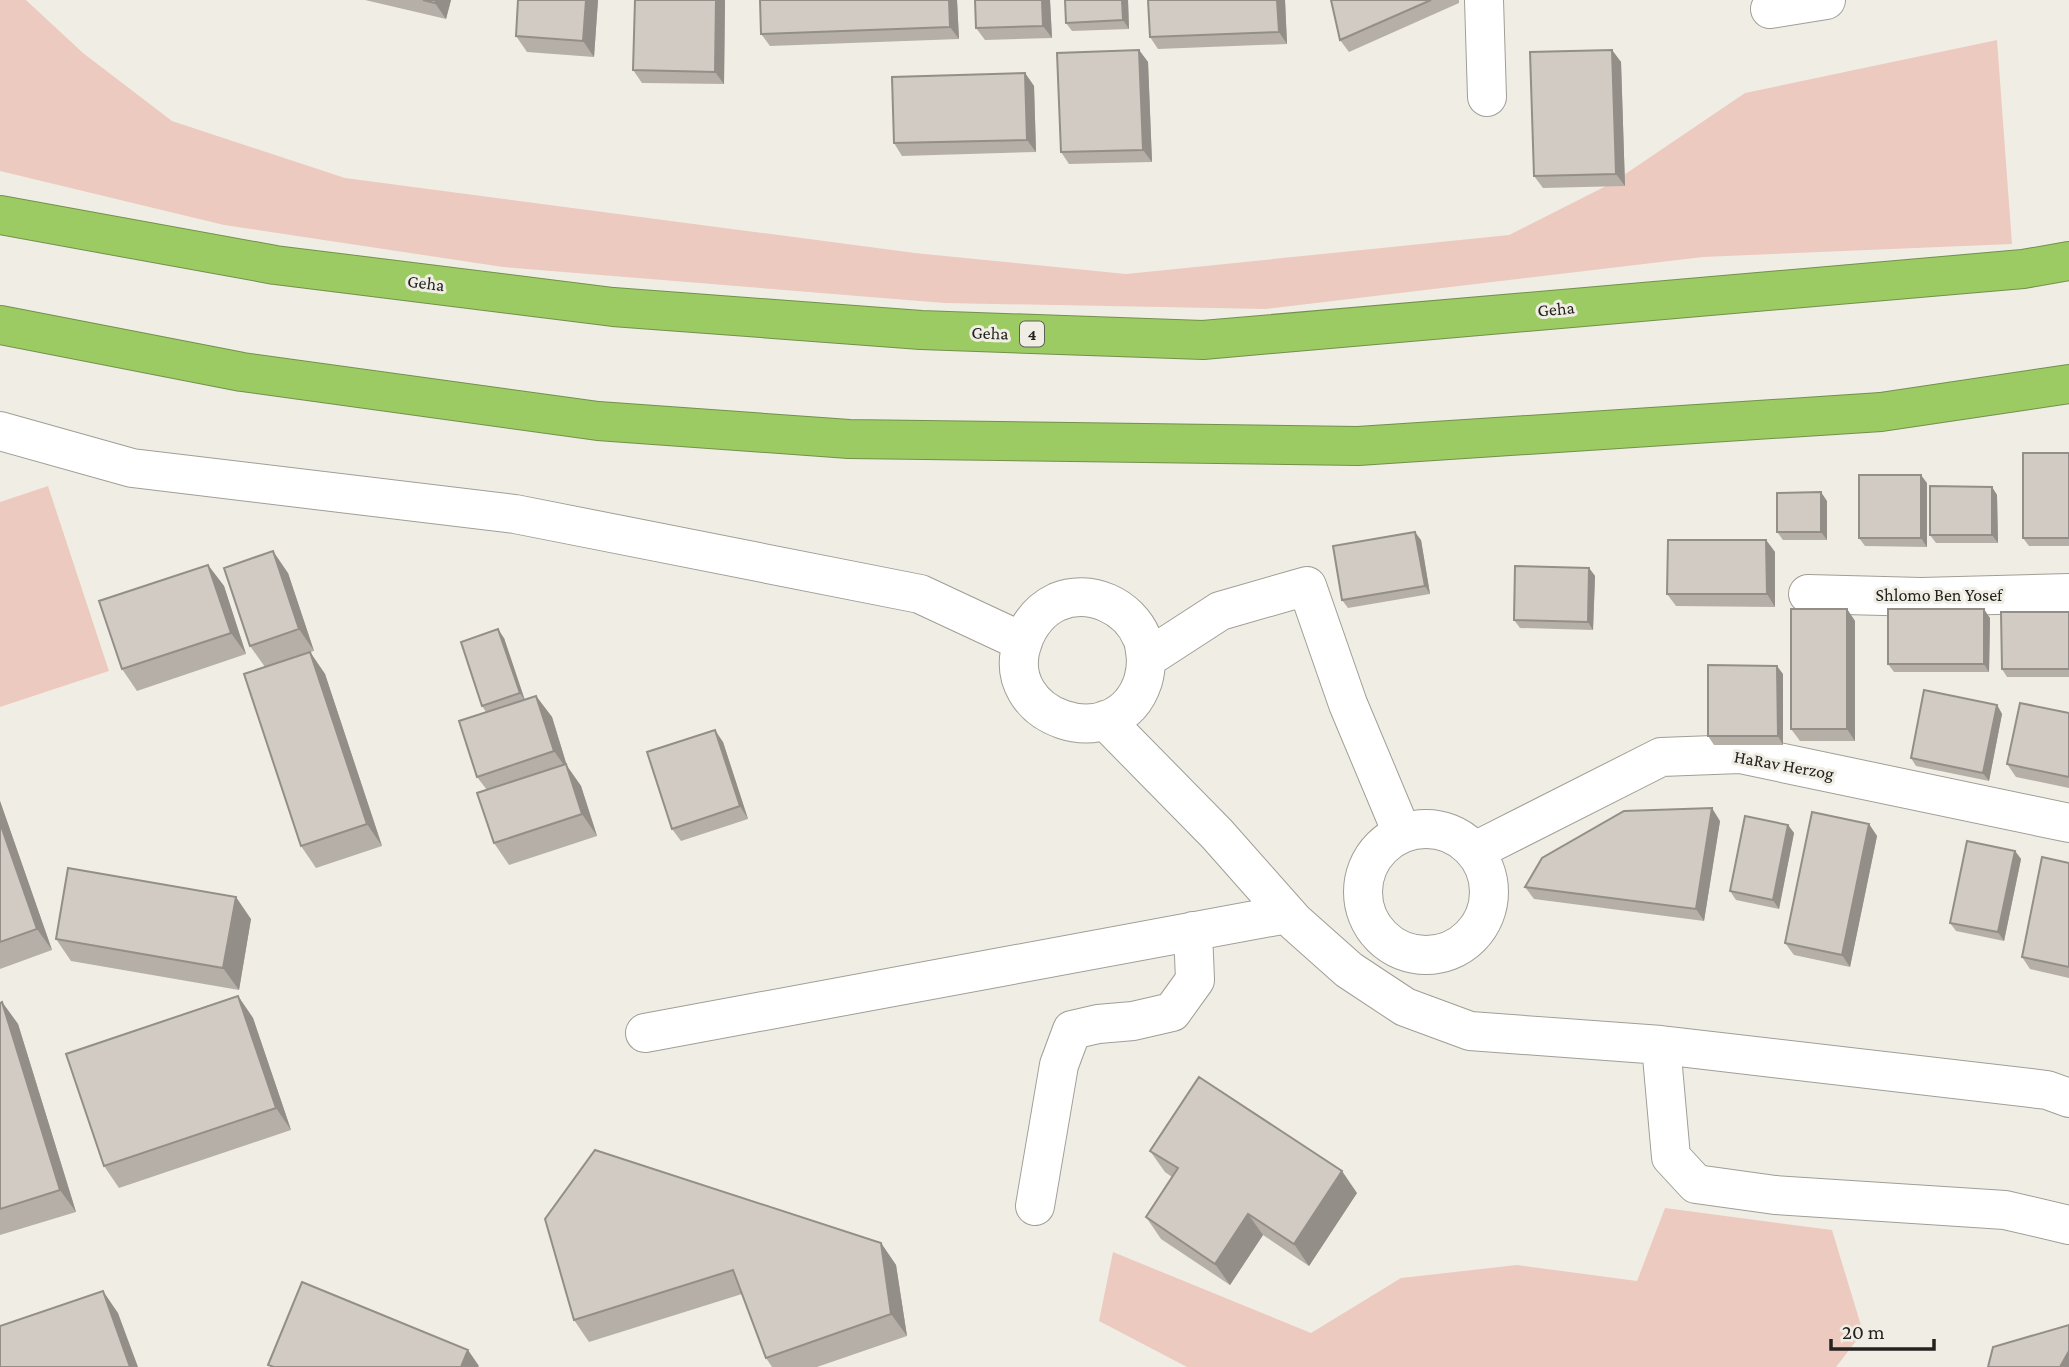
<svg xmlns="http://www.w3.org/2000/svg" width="2069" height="1367" viewBox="0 0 2069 1367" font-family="'Crimson Pro',serif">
<rect width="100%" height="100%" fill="#f0eee4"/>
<!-- green -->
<path fill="#edcac0" d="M0,0H26L83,53L172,121L345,178L915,253L1126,274L1509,235L1612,183L1745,93L1997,40L2012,244L1703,257L1265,309L944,303L503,267L224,225L0,171Z
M48,486L109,671L0,707V502Z
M1665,1208L1832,1230L1863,1332L1836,1367H1187L1099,1321L1113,1252L1311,1333L1401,1278L1517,1265L1637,1281Z"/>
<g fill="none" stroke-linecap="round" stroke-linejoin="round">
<defs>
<path id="minor" d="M1484,0L1487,97
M1770,9L1826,0
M0,431L132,468L515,514L920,594L1023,642
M1808,594L1921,597L2069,593
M1146,659C1145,653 1145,645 1142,638C1129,606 1090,588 1057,602C1040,610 1029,625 1023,641C995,718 1117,760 1143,681C1145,674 1146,666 1146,659L1220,611L1307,586L1348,704L1402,833
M1105,720L1217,834L1295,922L1349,970L1405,1007L1470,1031L1661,1045L2047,1090L2069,1098
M1363 892a63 63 0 1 1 126 0a63 63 0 1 1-126 0Z
M1475,851L1661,757L1740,754L2069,823
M645,1033L1287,914
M1661,1045L1671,1157L1696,1184L1775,1195L2005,1210L2069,1225
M1035,1206L1059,1065L1072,1030L1098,1024L1133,1021L1172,1012L1195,980L1193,931"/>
<path id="highway" d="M0,215L275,265L613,307L921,330L1203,340L2023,269L2069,261
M0,325L242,372L598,421L849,439L1358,446L1881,412L2069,384"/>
</defs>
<!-- minor casing -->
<use href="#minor" stroke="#a09e95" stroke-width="40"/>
<!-- highway casing -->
<use href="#highway" stroke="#72904b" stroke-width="40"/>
<!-- minor -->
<use href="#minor" stroke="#fff" stroke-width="38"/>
<!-- highway -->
<use href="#highway" stroke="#9dcb63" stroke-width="38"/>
</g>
<!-- wall -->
<path fill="#b5afa8" d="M365,0H451L446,19Z
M518,0H598L594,57L527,52L516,36Z
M635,0H725L724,84L642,83L633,70Z
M957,0L959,39L770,46L761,34Z
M1050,0L1052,38L985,40L976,28Z
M1128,0L1129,29L1072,31L1066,23Z
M1285,0L1287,44L1158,49L1150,37Z
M1331,0H1459V3L1349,52L1340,40Z
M1139,50L1148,62L1152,162L1069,164L1061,152Z
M1612,50L1621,62L1625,186L1543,188L1534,176Z
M1025,73L1034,86L1036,152L902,156L894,143Z
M2069,453V546H2029L2023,538Z
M1927,483V547L1865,546L1859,538Z
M1992,487L1997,495L1998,543H1936L1930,535Z
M1827,501V540H1783L1777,532Z
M1421,540L1430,594L1348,608L1342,600Z
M1766,540L1775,552V607L1676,606L1667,594Z
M208,565L224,586L246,654L137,691L122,669Z
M1589,568L1595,576L1593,630L1520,628L1514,620Z
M288,573L314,651L310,652L325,674L382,846L316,868L301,846L265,667L250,646Z
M1847,609L1855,621V741H1800L1791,729Z
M2069,612V677H2007L2002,669Z
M1990,618L1989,672H1894L1888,664Z
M504,638L525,700L536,696L552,717L567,766L581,786L597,836L509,865L494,843L487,790L477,777L486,712L482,706Z
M1783,674V745H1714L1708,736Z
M1997,705L2002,714L1989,781L1916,766L1911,758Z
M2069,713V788L2016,777L2007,764Z
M723,742L748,819L681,841L672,829Z
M0,801L52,950L0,969Z
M1720,821L1704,921L1534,899L1525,887Z
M1869,824L1877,836L1850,967L1794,955L1785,943Z
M1788,825L1794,833L1779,909L1736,900L1730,891Z
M2015,851L2021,859L2004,941L1956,931L1950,923Z
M2069,863V978L2030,969L2022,957Z
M251,919L239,990L71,961L56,939Z
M238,996L253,1018L291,1130L119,1188L104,1166Z
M2,1002L18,1024L76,1212L0,1235V1003Z
M1150,1151L1357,1193L1309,1266L1263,1235L1230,1285L1161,1239L1146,1217L1172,1177L1165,1172Z
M545,1219L881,1243L896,1265L907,1336L817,1367H772L766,1358L742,1294L589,1342L574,1320Z"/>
<!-- shaded-wall -->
<path fill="#938e88" d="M436,0H451L446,19L435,3Z
M586,0H598L594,57L583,41Z
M716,0H725L724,84L715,72Z
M949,0H957L959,39L950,27Z
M1042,0H1050L1052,38L1043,26Z
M1122,0H1128L1129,29L1123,20Z
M1277,0H1285L1287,44L1279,32Z
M1139,50L1148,62L1152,162L1143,150Z
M1612,50L1621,62L1625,186L1616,174Z
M1025,73L1034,86L1036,152L1027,140Z
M1921,475L1927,483V547L1921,538Z
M1992,487L1997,495L1998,543L1992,535Z
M1821,492L1827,501V540L1821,532Z
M1415,532L1421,540L1430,594L1425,586Z
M1766,540L1775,552V607L1767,594Z
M273,551L288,573L314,651L299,629Z
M208,565L224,586L246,654L231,633Z
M1589,568L1595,576L1593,630L1588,622Z
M1847,609L1855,621V741L1847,729Z
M1984,609L1990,618L1989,672L1984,664Z
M498,629L504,638L525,701L520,693Z
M310,652L325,674L382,846L367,824Z
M1777,666L1783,674V745L1778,736Z
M536,696L552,717L567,766L581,786L597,836L582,814L568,771L554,751Z
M1997,705L2002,714L1989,781L1983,773Z
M715,730L723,742L748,819L740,806Z
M0,801L52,950L37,929L0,823Z
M1712,808L1720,821L1704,921L1696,909Z
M1869,824L1877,836L1850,967L1842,955Z
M1788,825L1794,833L1779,909L1773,900Z
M2015,851L2021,859L2004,941L1998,932Z
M236,897L251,919L239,990L223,968Z
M238,996L253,1018L291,1130L276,1108Z
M2,1002L18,1024L76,1212L60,1190Z
M1342,1171L1357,1193L1309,1266L1294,1244Z
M1248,1214L1263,1235L1230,1285L1215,1264Z
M881,1243L896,1265L907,1336L891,1314Z
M103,1291L118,1313L138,1367H130Z
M468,1350L479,1366L478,1367H461Z
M2069,1351V1367H2060Z"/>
<!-- building -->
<path fill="#d2cbc3" stroke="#938e88" stroke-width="2" d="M423,0H436L435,3Z
M518,0H586L583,41L516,36Z
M635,0H716L715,72L633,70Z
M760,0H949L950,27L761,34Z
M975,0H1042L1043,26L976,28Z
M1065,0H1122L1123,20L1066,23Z
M1148,0H1277L1279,32L1150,37Z
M1331,0H1431L1340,40Z
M1139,50L1143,150L1061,152L1057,53Z
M1612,50L1616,174L1534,176L1530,52Z
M1025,73L1027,140L894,143L892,77Z
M2023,453H2069V538H2023Z
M1859,475H1921V538H1859Z
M1930,486L1992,487V535H1930Z
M1821,492V532H1777V493Z
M1415,532L1425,586L1342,600L1333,546Z
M1668,540H1766L1767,594H1667Z
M273,551L299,629L250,646L224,568Z
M208,565L231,633L122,669L99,601Z
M1515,566L1589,568L1588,622L1514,620Z
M1791,609H1847V729H1791Z
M1888,609H1984V664H1888Z
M2001,612H2069V669H2002Z
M498,629L520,693L482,706L461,642Z
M310,652L367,824L301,846L244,674Z
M1708,665L1777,666L1778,736H1708Z
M1924,690L1997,705L1983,773L1911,758Z
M536,696L554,751L477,777L459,721Z
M2020,703L2069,713V777L2007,764Z
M715,730L740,806L672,829L647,752Z
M566,764L582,814L494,843L477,793Z
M1712,808L1696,909L1525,887L1542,858L1624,811Z
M1812,812L1869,824L1842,955L1785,943Z
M1745,816L1788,825L1773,900L1730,891Z
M0,823L37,929L0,942Z
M1967,841L2015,851L1998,932L1950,923Z
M2042,857L2069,863V967L2022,957Z
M68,868L236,897L223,968L56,939Z
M238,996L276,1108L104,1166L66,1054Z
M2,1002L60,1190L0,1209V1003Z
M1199,1077L1342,1171L1294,1244L1248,1214L1215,1264L1146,1217L1178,1168L1150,1151Z
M595,1150L881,1243L891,1314L766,1358L733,1270L574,1320L545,1219Z
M302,1282L468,1350L461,1367H274L268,1365Z
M103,1291L130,1367H0V1326Z
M2069,1325V1351L2060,1367H1988L1993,1347Z"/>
<g text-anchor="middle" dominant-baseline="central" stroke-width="6" stroke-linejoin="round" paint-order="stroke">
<!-- shield labels -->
<rect fill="#f0eee4" stroke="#605f5a" stroke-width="2" x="1020" y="321.5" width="24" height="25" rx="5"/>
<g font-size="16" font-weight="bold" fill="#23221f">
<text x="1032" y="334">4</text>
</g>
<!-- street labels -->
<g font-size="18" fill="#23221f" stroke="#f0eee4">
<text transform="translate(426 283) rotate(7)">Geha</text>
<text transform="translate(1556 309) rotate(-5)">Geha</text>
<text transform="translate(990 333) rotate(2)">Geha</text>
<text x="1939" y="595">Shlomo Ben Yosef</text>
<text transform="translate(1784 765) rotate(10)">HaRav Herzog</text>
</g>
</g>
<!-- scale -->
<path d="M1831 1339v10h103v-10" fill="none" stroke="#23221f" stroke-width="3.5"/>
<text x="1842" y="1339" font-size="21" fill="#23221f" stroke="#f0eee4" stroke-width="5" paint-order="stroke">20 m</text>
</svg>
